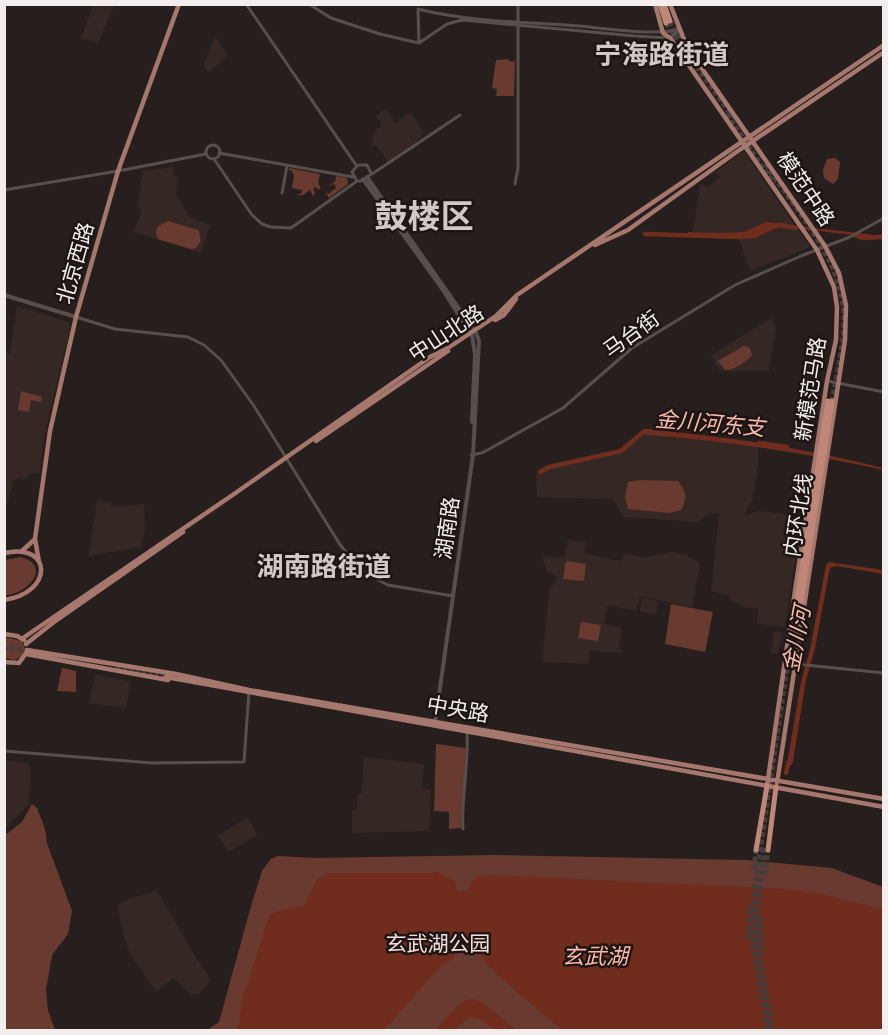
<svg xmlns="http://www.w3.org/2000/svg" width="888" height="1035" viewBox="0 0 888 1035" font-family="Inter,'Noto Sans SC',sans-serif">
<rect width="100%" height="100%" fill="#261f1d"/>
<!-- built -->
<path fill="#352824" d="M93,5H114L98,43L81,38Z
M215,37L228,55L209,72L203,66Z
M386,109L396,123L409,113L412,114L423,131L421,138L388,162L377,145L371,147L374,132L382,125L376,116Z
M744,151L810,247L750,271L740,242L733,234L693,232L700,185L709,186L720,177L717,171Z
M174,167L173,175L178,176L176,194L190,217L210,225L201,253L133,232L141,215L138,203L143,171Z
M17,306L68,322L70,328L44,438L40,473H32L24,480L18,478L12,482L10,494L6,506H5V354L10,353Z
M772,318L776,327L769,371H720L711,355Z
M649,431L666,433V437L717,441L758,446V466L752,502L749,505L745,515L757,511L802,516L785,627L757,624L758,608L740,607V604L730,601V596L711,591L719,514L710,513L698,522L623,517L614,500L611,499L537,497L536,473L549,467L621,451L643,432Z
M97,500L111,502V507L144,504L145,528L141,547L89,556Z
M568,540L586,542L584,554L621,561L623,554L646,557L672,552L686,555L700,563L692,607L640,596L636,611L607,605L604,624L622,628L619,649L623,650L622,653L590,651L588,664L542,662L549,591V587L555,585L557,577L547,572L542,556L564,558Z
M642,598L658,601L656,614L640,612Z
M774,631L782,633L778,654L771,653Z
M95,674L131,682L126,708L89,703Z
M364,757L424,764L422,788L431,790L429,831L352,833V811L357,810L358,793H362Z
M5,760L29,763L30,774L29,804L5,829Z
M248,818L257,835L228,852L218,835Z
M157,890L195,956L211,980L199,994H190L174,978L156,992L129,952L121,925L118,905L129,899Z"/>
<!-- green -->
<path fill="#693a2f" d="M508,59L509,61L513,62L515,59L514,96H496L497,89L492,88L496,60Z
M835,158L840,162L838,179L833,184L824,178L823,170L827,159Z
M289,168L320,174L318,183L321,188L318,190L316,187L313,188L315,194L313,196L310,190L303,195H298V194H301L302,190L292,188L294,176L292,171L289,170Z
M336,176L347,178L348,184L329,198L325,192L328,194L336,188L334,184L327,186L335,182Z
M168,221L198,230C202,237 201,242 196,248L191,249L158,239L156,234L157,227Z
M744,346L750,348L752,355C746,362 734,370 725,370L718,361Z
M21,391L42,397L41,402L31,400L29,412L18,410Z
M639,480L678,481C687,492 687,498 681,510L670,513L628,509L625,497L628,482Z
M21,557C53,566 27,595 5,595V560Z
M566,561L586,564L584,581L563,579Z
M671,604L713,612L705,652L665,644Z
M581,622L601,625L598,641L578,638Z
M4,637L22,641L25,649L21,657L14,660L5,658Z
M62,668L76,671V692L57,691Z
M436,744L466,748L461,828L449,829V812L434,811Z
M32,804L37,808L45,829L47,843L72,911L68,934L52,955L46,990L48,1010L55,1030H5V835L22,822Z
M493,855L746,860L832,868L883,887V1030H207L219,1022L251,906L262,871L271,859L278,856L315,858Z"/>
<!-- water -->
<path fill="#702c1d" d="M766,222L883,236L884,239L779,226L750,235L722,236L688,234V232L719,233L744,232Z
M643,429C725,436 804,448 883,468V470C805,453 727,441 647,435Z
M829,562L883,570V574L837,566L830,568L815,648L806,680L793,761L792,765L787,764L801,682L810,649L826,565Z
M435,871L454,880L458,891H468C474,876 476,876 492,875L786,889L823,894L883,909V1030H563C544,1014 477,962 471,941L460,942L453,958L437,970L384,1030H236L239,1024L243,993L249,980L269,915L275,912L304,905L318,879L327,873H433Z
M470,998L482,1002L516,1030H495L482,1020L471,1017L465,1020L455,1030H435L460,1004Z"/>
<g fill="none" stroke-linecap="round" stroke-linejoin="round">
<!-- river -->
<path stroke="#702c1d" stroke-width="4.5" d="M645,234L739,237L754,236L775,226L781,225L796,228
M854,235L863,238L884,237
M760,443L787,447
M540,472L549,467L621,451L643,432L650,431
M786,773L789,761"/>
<!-- primary-tunnel -->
<path stroke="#453e3c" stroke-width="4.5" stroke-dasharray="4.5 2" stroke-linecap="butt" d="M4,647L31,651
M116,668L166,677"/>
<!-- trunk-tunnel -->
<path stroke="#453e3c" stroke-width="5" stroke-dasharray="5 2.5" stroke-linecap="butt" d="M670,21L699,70L733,117
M666,23L677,40
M727,114L774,184
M766,164C793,208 836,252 843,305C847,336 837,370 832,401
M792,661L796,634
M764,848L756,932L772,1030
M754,869L756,850
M765,875L768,850
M760,917L762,950
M749,938L750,905
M768,1030L752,938L755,886L792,633"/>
<!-- tertiary -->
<path stroke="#584f4d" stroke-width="3" d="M246,4L356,165
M309,4L331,18L380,34L419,43
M419,43L418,9C470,22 525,22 579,26C612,29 646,35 680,30
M419,43L447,24L462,20L635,36L670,38L678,31
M206 152a7 7 0 1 1 14 0a7 7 0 1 1-14 0Z
M219,153L353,177
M214,159L252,215L262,224L271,227L291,228L357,181H361L381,168L460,115
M357,181L352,172L358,165H367L371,173
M515,184L518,168V4
M4,190L118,171L206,154
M282,193L287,166
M76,317L115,329L188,337L204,345L221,360L254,406L339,543L359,570L388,585L453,596
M827,381L884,392
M471,455L482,453L563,408L632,348L735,285L801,256L850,237L884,218
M796,664L884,673
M4,751L152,763L244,762L249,691
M463,829C461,796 469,765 467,732"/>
<!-- secondary -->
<path stroke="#584f4d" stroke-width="4" d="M367,177L476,333L479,341L473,455L435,723
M363,179L441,287L472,336L475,354L472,422
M4,295L76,317"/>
<!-- primary -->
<path stroke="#a6786d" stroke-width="4.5" d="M655,4L663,33L670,38L817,250L834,287L837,307L836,340L827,381L796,584L767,786
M670,4L687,47L825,246L839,273L846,305L845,340L777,783
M595,245L628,230L735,153L884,52
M495,320L504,315L516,299
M316,441L448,351
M22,551L35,539
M4,553C53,542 54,593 4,600
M39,562L35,539L50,431L76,317L118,171L179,4
M4,634L17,636L24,640
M23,638L234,494L430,357L448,348L496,316L517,295L884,45
M26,644L54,622L183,532
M27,650L176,674L249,690L884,799
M26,654L168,680
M4,662L19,663L26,653
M166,677L884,807"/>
<!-- trunk -->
<path stroke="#c08678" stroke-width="5" d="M660,4L666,23
M664,4L670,21
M792,633L828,401
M796,634L832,401
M756,850L767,786
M768,850L776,787"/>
</g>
<g text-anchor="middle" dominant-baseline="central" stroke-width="5" stroke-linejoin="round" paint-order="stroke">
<!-- street labels -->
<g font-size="21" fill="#f3eeed" stroke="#1c1514">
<text transform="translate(806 189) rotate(56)">模范中路</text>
<text transform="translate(75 263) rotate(-74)">北京西路</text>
<text transform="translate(446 333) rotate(-33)">中山北路</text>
<text transform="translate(631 334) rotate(-36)">马台街</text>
<text transform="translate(810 389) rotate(-81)">新模范马路</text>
<text transform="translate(798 515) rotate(-81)">内环北线</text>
<text transform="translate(447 528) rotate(-82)">湖南路</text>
<text transform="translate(458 709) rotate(10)">中央路</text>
</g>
<!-- park labels -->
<g font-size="21" fill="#f4ddd8" stroke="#1c1514">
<text x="438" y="943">玄武湖公园</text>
</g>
<!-- water labels -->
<g font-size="22" font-style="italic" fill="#fbbaab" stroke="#1c1514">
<text transform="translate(710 423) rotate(5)">金川河东支</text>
<text transform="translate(796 639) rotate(-79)">金川河</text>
<text x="595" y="956">玄武湖</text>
</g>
<!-- district labels -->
<g font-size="27" font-weight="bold" fill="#d2c8c6" stroke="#1c1514">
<text x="662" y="54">宁海路街道</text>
<text x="324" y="566">湖南路街道</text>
</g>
<!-- town labels -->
<g font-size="33" font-weight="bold" fill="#d2c8c6" stroke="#1c1514">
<text x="424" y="216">鼓楼区</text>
</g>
</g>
<!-- border -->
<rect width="888" height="1035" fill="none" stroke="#f3eeed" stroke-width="12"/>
</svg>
